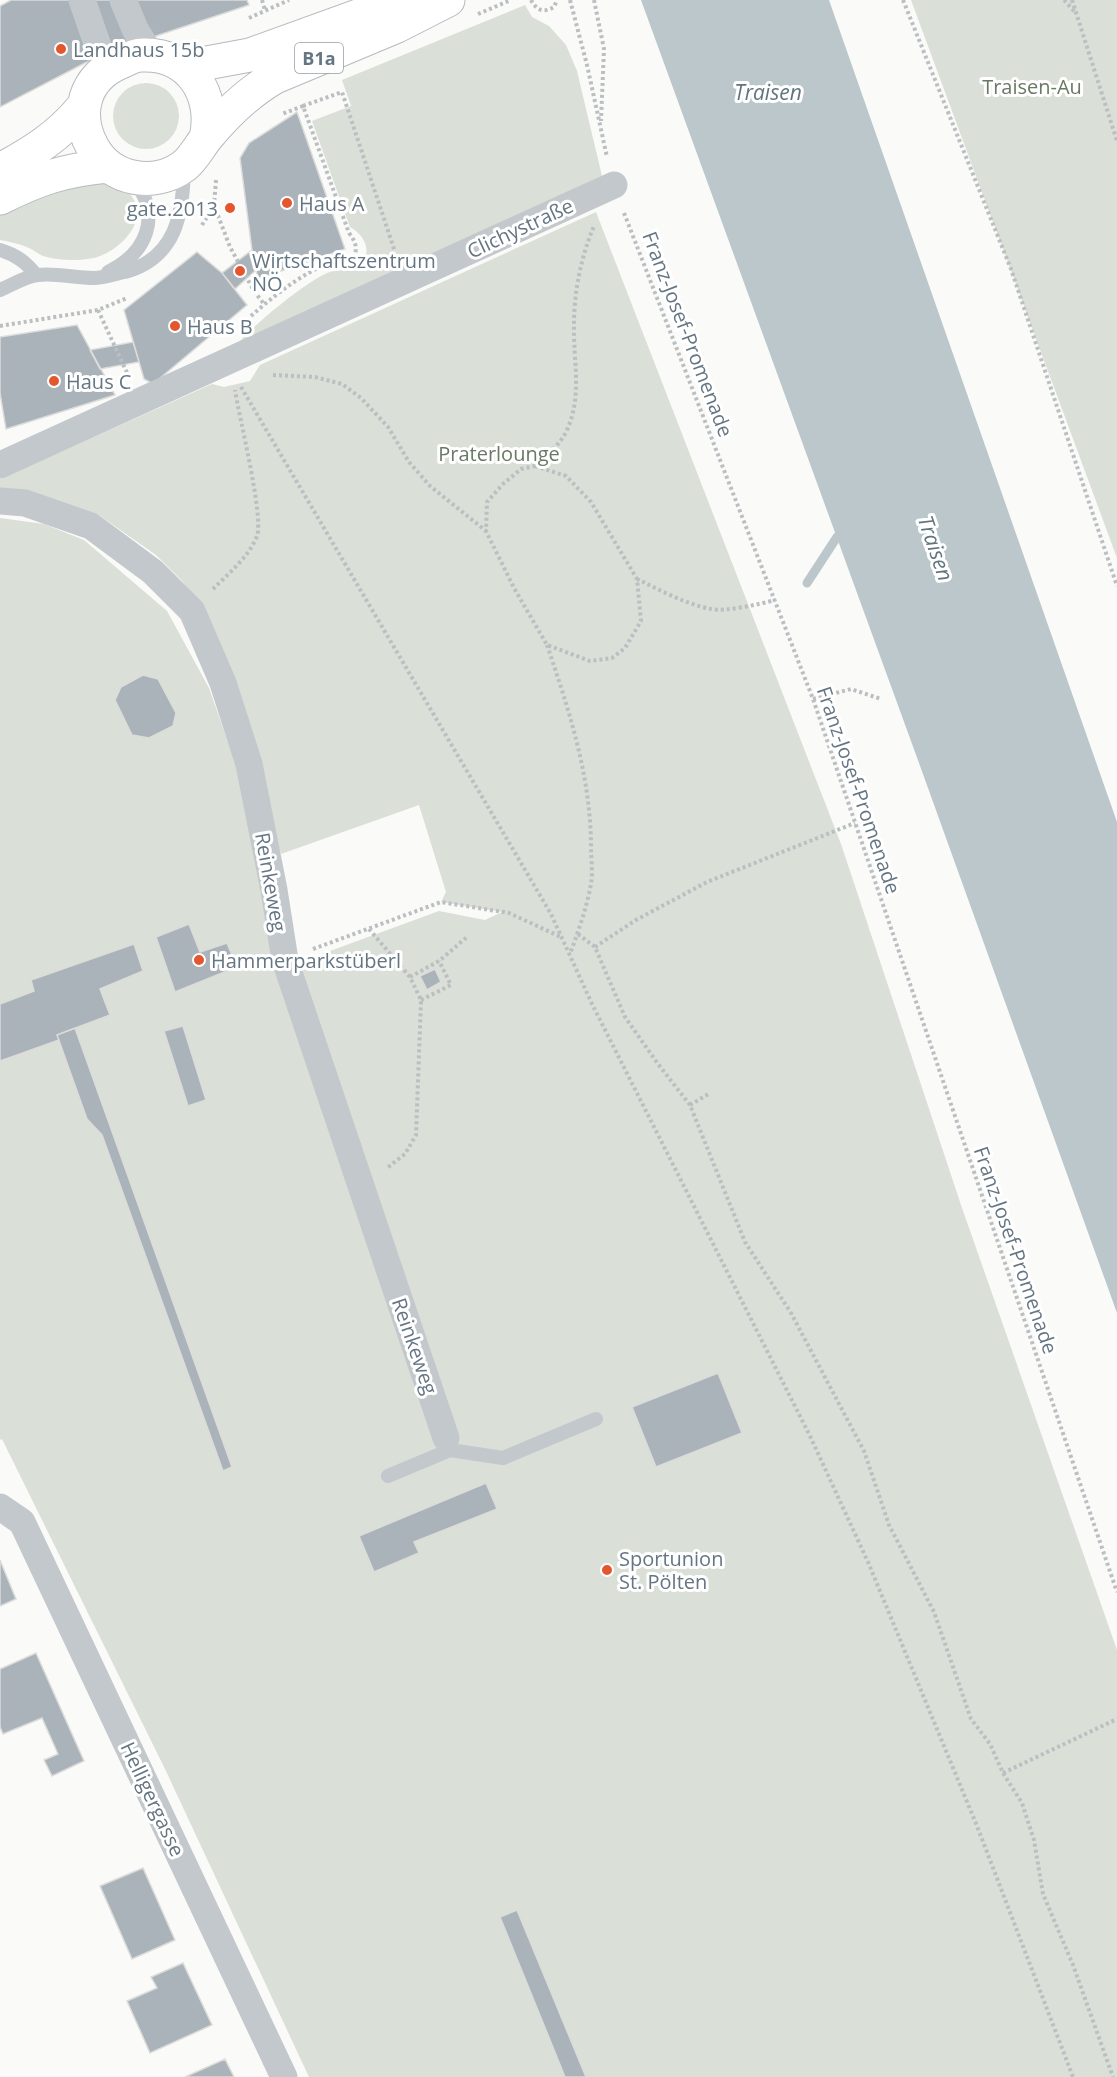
<svg xmlns="http://www.w3.org/2000/svg" width="1117" height="2077" viewBox="0 0 1117 2077" font-family="'Open Sans',sans-serif">
<rect width="100%" height="100%" fill="#fafaf8"/>
<!-- green -->
<path fill="#dadfd7" d="M911,0H1117V558Z
M525,5L532,17L549,26L566,45L577,71L602,176L236,346C252,326 302,285 325,274C336,268 351,273 360,264C374,251 363,234 350,227L312,121L351,106L342,80Z
M113 116a33 33 0 1 1 66 0a33 33 0 1 1-66 0Z
M91,178C103,181 120,183 129,193C153,219 119,252 94,258C79,261 58,261 43,256C38,254 35,251 31,249C22,244 10,242 0,240V208Z
M596,212L841,844L961,1205L1117,1650V2077H309L165,1769L2,1439L0,1440V518L44,524L84,540L167,611L209,688L237,768L258,862L437,1370L300,962L439,911L485,920L502,912L441,902L446,892L419,805L281,854L206,616L182,581L156,555L99,515L29,495L0,491V479L212,384L224,387L250,381L260,365Z"/>
<!-- water -->
<path fill="#bbc7cb" d="M641,0H829L1117,822V1313L919,763Z"/>
<g fill="none" stroke-linecap="round" stroke-linejoin="round">
<!-- stream -->
<path stroke="#bbc7cb" stroke-width="9" d="M807,583L837,537"/>
</g>
<!-- building -->
<path fill="#aab3b9" stroke="#dcdcda" stroke-width="1.5" d="M11,0H247L249,5L159,35L85,63L0,107V6Z
M297,112L345,249L258,279L252,250L240,158L249,143Z
M252,250L256,270L235,289L222,273Z
M197,252L222,273L247,305L153,384L144,379L124,310Z
M77,325L115,395L6,429L0,393V337Z
M133,342L139,362L100,369L90,350Z
M143,675L158,679L176,713L173,726L149,738L132,735L115,700L121,687Z
M189,924L200,952L227,943L237,967L175,992L156,937Z
M134,944L143,971L100,989L110,1015L57,1035L59,1040L0,1061V1004L34,991L31,980Z
M435,969L441,982L427,990L420,976Z
M183,1026L206,1100L188,1106L164,1031Z
M75,1028L232,1467L223,1471L102,1135L87,1119L57,1035Z
M718,1373L742,1433L656,1467L632,1407Z
M486,1483L497,1509L414,1542L419,1553L374,1572L359,1536Z
M0,1560L16,1599L0,1606Z
M36,1653L84,1761L52,1776L44,1760L58,1754L42,1718L3,1734L0,1727V1669Z
M143,1868L175,1940L132,1959L100,1886Z
M517,1910L586,2077H565L500,1917Z
M183,1963L212,2025L150,2053L127,2001L157,1988L151,1977Z
M225,2059L234,2077H185Z"/>
<g fill="none" stroke-linecap="round" stroke-linejoin="round">
<defs>
<path id="primary" d="M185,67L250,55L369,12L413,0
M206,138C216,95 190,53 142,55C135,55 127,59 121,62C84,77 74,114 93,148C111,180 154,188 184,166C194,158 199,147 207,137C226,114 249,92 275,77L397,26L448,0
M0,170C32,153 59,136 82,108
M0,198C38,179 64,170 107,166"/>
</defs>
<!-- primary casing -->
<use href="#primary" stroke="#b5babe" stroke-width="35"/>
<!-- path -->
<path stroke="#bbbfc2" stroke-width="4" stroke-dasharray="3 3" stroke-linecap="butt" d="M262,0L265,10
M531,0C537,11 544,13 554,7L557,0
M570,0L587,65L607,157
M594,0L604,49L601,121
M903,0L1011,269L1117,586
M1064,0L1075,12
M1072,0L1117,141
M478,14L511,0
M249,18L289,0
M303,106L342,92L395,252
M216,180L214,205L230,247L254,291L264,304
M624,213L813,699L1117,1592
M202,225L214,206
M98,310L128,375
M251,316C269,300 290,283 312,271C324,264 339,262 353,259C358,249 356,242 349,233L303,106L282,114
M0,326L98,310L127,298
M273,375L315,377L342,384L361,398L388,427L409,462L430,486L486,531
M241,387L551,914L592,1004L810,1436L868,1562L977,1826L1073,2077
M535,466L566,476L591,502L637,579L641,621L625,648L612,658L590,661L547,645L514,588L486,531L487,502L503,484L521,469Z
M535,466C545,456 560,445 566,432C583,397 573,362 574,324C574,292 581,257 594,226
M637,579C660,590 685,604 711,609C726,612 760,604 775,600
M213,589C228,574 249,557 257,536C264,516 239,417 235,390
M547,645C569,710 591,777 591,847C591,859 593,872 591,884C587,907 578,932 570,954
M813,699L851,689L881,699
M369,929L410,977L421,1000L416,1135L405,1154L387,1168
M578,934L595,947L625,1017L658,1064L690,1105L745,1242L791,1313L864,1451L889,1525L934,1612L971,1719L990,1744L1003,1773L1022,1803L1034,1840L1043,1894L1073,1965L1113,2077
M595,947L636,920L707,882L855,823
M313,949L441,902L509,913L561,937
M410,977L439,961L467,937
M421,1000L451,985L439,961
M690,1105L710,1093
M1003,1773L1117,1719"/>
<!-- service -->
<path stroke="#c3c8cc" stroke-width="14" d="M0,250C16,255 26,262 36,275
M108,272C147,253 162,216 134,180
M0,290C12,285 26,276 38,275C57,273 75,278 94,278C104,278 115,274 125,272C176,258 183,214 184,169
M446,1438L450,1450L503,1458L596,1419
M388,1476L450,1450"/>
<!-- minor -->
<path stroke="#c3c8cc" stroke-width="27" d="M82,0L99,49L103,72
M123,0L135,29L151,55
M0,465L614,185
M0,501L25,503L91,526L153,572L192,611L223,683L249,764L274,890L285,960L446,1438
M0,1507L22,1522L284,2077"/>
<!-- primary -->
<use href="#primary" stroke="#fff" stroke-width="33"/>
</g>
<!-- markers -->
<g fill="#e4572e" stroke="#fff" stroke-width="2">
<circle cx="61" cy="49" r="6"/>
<circle cx="287" cy="203" r="6"/>
<circle cx="230" cy="208" r="6"/>
<circle cx="240" cy="271" r="6"/>
<circle cx="175" cy="326" r="6"/>
<circle cx="54" cy="381" r="6"/>
<circle cx="199" cy="960" r="6"/>
<circle cx="607" cy="1570" r="6"/>
</g>
<g text-anchor="middle" dominant-baseline="central" stroke-width="6" stroke-linejoin="round" paint-order="stroke">
<!-- shield labels -->
<rect fill="#fff" stroke="#939fa8" stroke-width="1.5" x="295" y="43" width="48" height="30" rx="4.5"/>
<g font-size="18" font-weight="bold" fill="#657683">
<text x="319" y="58">B1a</text>
</g>
<!-- poi labels -->
<g font-size="20" fill="#657683" stroke="#fff" text-anchor="start">
<text x="73" y="49">Landhaus 15b</text>
<text x="299" y="203">Haus A</text>
<text x="218" y="208" text-anchor="end">gate.2013</text>
<text x="252" y="260">Wirtschaftszentrum<tspan x="252" dy="23">NÖ</tspan></text>
<text x="187" y="326">Haus B</text>
<text x="66" y="381">Haus C</text>
<text x="211" y="960">Hammerparkstüberl</text>
<text x="619" y="1558">Sportunion<tspan x="619" dy="23">St. Pölten</tspan></text>
</g>
<!-- park labels -->
<g font-size="20" fill="#687a64" stroke="#fff">
<text x="1032" y="86">Traisen-Au</text>
<text x="499" y="453">Praterlounge</text>
</g>
<!-- street labels -->
<g font-size="20" fill="#657683" stroke="#fff">
<text transform="translate(520 228) rotate(-25)">Clichystraße</text>
<text transform="translate(688 334) rotate(69)">Franz-Josef-Promenade</text>
<text transform="translate(859 790) rotate(71)">Franz-Josef-Promenade</text>
<text transform="translate(271 882) rotate(80)">Reinkeweg</text>
<text transform="translate(1016 1250) rotate(71)">Franz-Josef-Promenade</text>
<text transform="translate(415 1346) rotate(71)">Reinkeweg</text>
<text transform="translate(153 1799) rotate(65)">Helligergasse</text>
</g>
<!-- water labels -->
<g font-size="21" font-style="italic" fill="#60757c" stroke="#fff">
<text x="768" y="92">Traisen</text>
<text transform="translate(936 548) rotate(71)">Traisen</text>
</g>
</g>
</svg>
